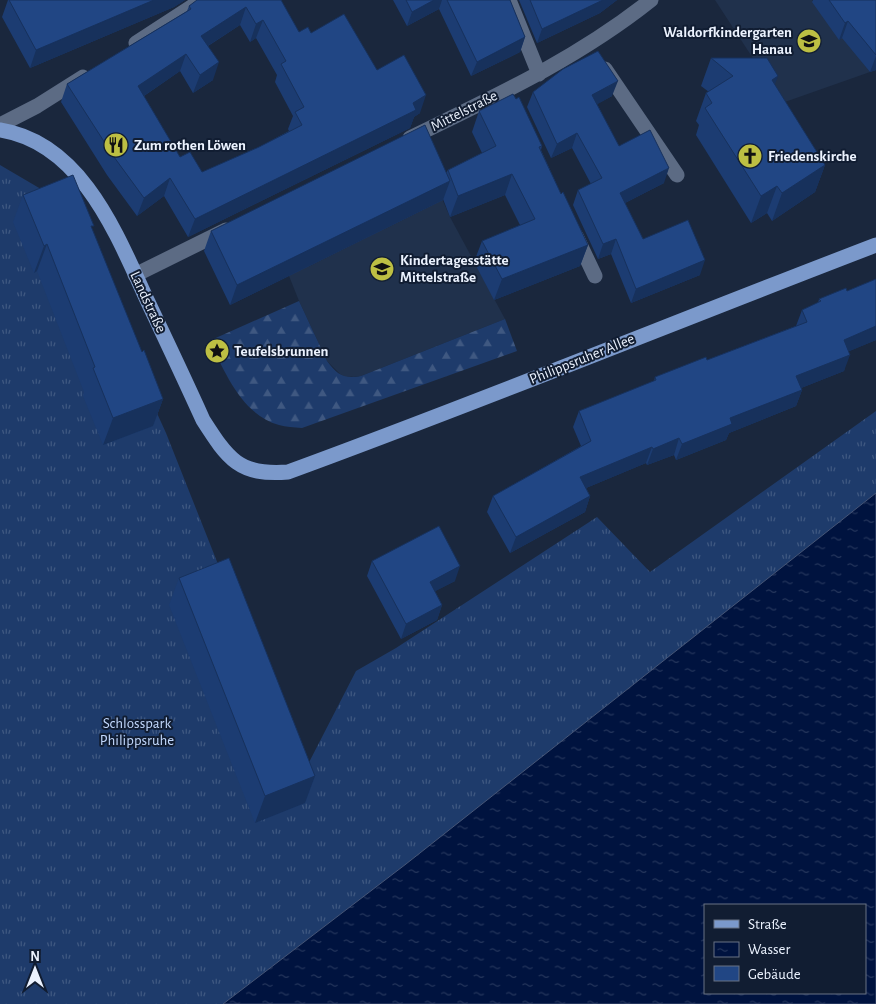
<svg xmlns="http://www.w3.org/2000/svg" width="876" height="1004" viewBox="0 0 876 1004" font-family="'Alegreya Sans',sans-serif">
<defs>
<pattern id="grass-tufts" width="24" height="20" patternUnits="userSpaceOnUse" patternTransform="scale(1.25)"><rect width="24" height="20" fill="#1e3b6b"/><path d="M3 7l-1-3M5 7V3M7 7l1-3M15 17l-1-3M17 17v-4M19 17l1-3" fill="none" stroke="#3f5881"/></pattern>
<pattern id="forest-firs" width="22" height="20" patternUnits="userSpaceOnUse" patternTransform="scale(1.25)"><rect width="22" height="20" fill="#1e3b6b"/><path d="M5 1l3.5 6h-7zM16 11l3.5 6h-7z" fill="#3f5881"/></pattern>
<pattern id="water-ripples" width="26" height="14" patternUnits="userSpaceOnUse" patternTransform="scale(1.25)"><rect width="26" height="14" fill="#00133f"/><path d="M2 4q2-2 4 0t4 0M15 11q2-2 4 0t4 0" fill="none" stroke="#25365c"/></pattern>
</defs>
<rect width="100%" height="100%" fill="#1a273d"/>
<!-- built -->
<path fill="#20314c" d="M715,0H812L813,2L815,0L870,72L782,103Z
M439,192L450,217L505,319L361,376L346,377L340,374L327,361L299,301L289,276L266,230Z"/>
<!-- grass -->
<path fill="url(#grass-tufts)" d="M0,165L63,202L84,253L166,433L302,776L356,671L396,648L597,517L650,572L876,411V493L406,864L223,1004H0Z"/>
<!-- forest -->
<path fill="url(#forest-firs)" d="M299,301L327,361C338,375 343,379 361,376L505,319L517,351L302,428C294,427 286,427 279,425C241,414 226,373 209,341Z"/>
<!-- water -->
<path fill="url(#water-ripples)" stroke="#465678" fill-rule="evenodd" d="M876,493V1004H223L406,864ZM705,905H865V993H705Z"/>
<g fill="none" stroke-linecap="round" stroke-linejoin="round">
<!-- minor -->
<path stroke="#5c6b84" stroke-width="15" d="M509,0L539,74
M136,43L202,0
M605,69L677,175
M0,125L37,106L83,77
M410,138C494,97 577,59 651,0
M576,236L595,276
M135,275L226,230"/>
<!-- major -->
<path stroke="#7b99cb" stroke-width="15" d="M0,130C82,143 117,235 147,300C166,340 185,380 203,420C228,459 239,476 288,472C485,400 680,320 876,245"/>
</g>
<!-- wall -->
<path fill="#1c3c72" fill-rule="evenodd" d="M8,0H185L174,7L30,68L2,17Z
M281,0L299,32L311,33L377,70L420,113L414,117L410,128L188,237L164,196L137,216L107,175L61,102L67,84L187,11L189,6ZM240,25L250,42L256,38L277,75L275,82L293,116L288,129L289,131L259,147L202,172L180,157L144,96L180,71L193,93L213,80L208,46Z
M393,0H510L525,37L520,52L471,76L439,9L407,26Z
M519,0H617L600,13L537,43Z
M813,0H876V70L870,72L842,38L839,40L812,2Z
M711,58L775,85L825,165L815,192L772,221L767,213L751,223L696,135L699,125L696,121L706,93L709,92L701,86Z
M533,92L612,96L597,104L619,146L664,183L625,203L643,239L700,275L631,303L611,254L598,259L573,205L578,190L591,184L572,148L551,158L527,107Z
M479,111L542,146L541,150L561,194L588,245L580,266L494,300L474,262L482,241L520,225L505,195L450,217L443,199V200L230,305L204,251L211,231L446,173L448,170L482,153L472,132Z
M23,195L142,352L163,399L153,426L103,445L83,396L84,392L37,271L34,273L13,222Z
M876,279V340L849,351L844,371L801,388L802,390L796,406L729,433L726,440L676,460L674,455L647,465L646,463L586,488L590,496L585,512L510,553L487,512L493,496L581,446L573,427L579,411L654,381L655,377L707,360L796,326L802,310L818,303L819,299L847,291Z
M372,561L455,581L435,591L442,605L437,620L401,639L367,576Z
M179,578L315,776L305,803L255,823L169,605Z"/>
<!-- shaded-wall -->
<path fill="#17315c" d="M154,0H185L174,7L30,68L36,50Z
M434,0H442L439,9L407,26L412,12Z
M603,0H617L600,13L537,43L542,29Z
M246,7L240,25L195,54L201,36Z
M263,20L256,38L250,42L256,24Z
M848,21L842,38L839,40L845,23Z
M525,37L520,52L471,76L477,62Z
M186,54L180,71L132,104L138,86Z
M876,56V70L870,72Z
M219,62L213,80L193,93L200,75Z
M778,76L768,103L772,80Z
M618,81L612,96L587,110L592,95Z
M426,95L420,113L414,117L410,128L188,237L195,219Z
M577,133L572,148L551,158L557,144Z
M825,165L815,192L772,221L782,193Z
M669,168L664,183L615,208L620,193Z
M512,174L505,195L450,217L458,196Z
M170,178L164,196L137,216L144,198Z
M450,181L443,200L230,305L237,285Z
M777,186L767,213L751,223L761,196Z
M616,239L611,254L598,259L603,244Z
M47,244L37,271L34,273L44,246Z
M588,245L580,266L494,300L502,279Z
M705,260L700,275L631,303L636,289Z
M876,326V340L838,356L844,340Z
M850,355L844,371L791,392L796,376Z
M802,390L796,406L729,433L726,440L676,460L682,444L730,418Z
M163,399L153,426L103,445L113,418Z
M679,438L674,455L647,465L653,449Z
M652,447L646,463L574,493L580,477Z
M590,496L585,512L510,553L516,537Z
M460,566L455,581L424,597L430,582Z
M442,605L437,620L401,639L406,624Z
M315,776L305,803L255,823L265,796Z"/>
<!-- building -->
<path fill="#214684" stroke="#17315c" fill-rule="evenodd" d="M9,0H154L36,50Z
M197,0H281L299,32L308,27L311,33L344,14L377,70L404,55L426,95L413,103L416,110L195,219L170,178L144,198L114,157L67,84L191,9L189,6ZM246,7L256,24L263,20L286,61L281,64L304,107L295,112L302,125L259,147L202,172L190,152L180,157L138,86L186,54L200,75L219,62L201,36Z
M406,0H434L412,12Z
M447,0H510L525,37L477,62Z
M530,0H603L542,29Z
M829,0H876V55L848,21L845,23Z
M598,51L618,81L592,95L619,146L650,130L669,168L620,193L643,239L688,220L705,260L636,289L616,239L603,244L578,190L602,178L577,133L557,144L533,92L563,69Z
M711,58H767L778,76L772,80L825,165L782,193L777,186L761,196L705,108L712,103L706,93L733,76Z
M513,94L516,99L519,97L542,146L539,147L561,194L563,192L588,245L502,279L482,241L535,219L512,174L458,196L448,170L496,146L479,111Z
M425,125L450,181L237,285L211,231Z
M73,175L94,226H91L142,352L144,350L163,399L113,418L93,368L95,367L47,244L44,246L23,195Z
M876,279V326L844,340L850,355L796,376L802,390L730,418L732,424L682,444L679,438L653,449L652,447L580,477L590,496L516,537L493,496L591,441L579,411L656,380L655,377L706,357L707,360L807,322L802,310L821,301L819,299L846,288L847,291Z
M439,526L460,566L430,582L442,605L406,624L372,561Z
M229,558L315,776L265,796L179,578Z"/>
<!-- icons -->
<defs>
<symbol id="school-disc" viewBox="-11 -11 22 22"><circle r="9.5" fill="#bdbf43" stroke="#111d32"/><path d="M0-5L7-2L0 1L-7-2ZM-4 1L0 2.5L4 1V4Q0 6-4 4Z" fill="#111"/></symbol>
<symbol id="restaurant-disc" viewBox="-11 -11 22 22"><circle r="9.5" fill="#bdbf43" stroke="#111d32"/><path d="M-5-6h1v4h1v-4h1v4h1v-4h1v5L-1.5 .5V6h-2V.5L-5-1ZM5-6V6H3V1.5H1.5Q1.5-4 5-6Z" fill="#111"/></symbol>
<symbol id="church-disc" viewBox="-11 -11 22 22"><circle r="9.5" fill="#bdbf43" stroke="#111d32"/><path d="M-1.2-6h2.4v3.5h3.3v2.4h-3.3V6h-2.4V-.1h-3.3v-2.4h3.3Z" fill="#111"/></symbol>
<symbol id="sight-disc" viewBox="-11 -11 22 22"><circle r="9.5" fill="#bdbf43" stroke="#111d32"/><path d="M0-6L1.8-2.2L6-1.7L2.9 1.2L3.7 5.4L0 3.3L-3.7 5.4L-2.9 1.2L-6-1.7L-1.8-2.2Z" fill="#111"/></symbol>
</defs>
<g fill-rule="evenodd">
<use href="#school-disc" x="795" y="27" width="28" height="28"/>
<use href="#restaurant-disc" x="102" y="131" width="28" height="28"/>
<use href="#church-disc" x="736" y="142" width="28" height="28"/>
<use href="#school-disc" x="368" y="255" width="28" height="28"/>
<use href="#sight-disc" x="203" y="337" width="28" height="28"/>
</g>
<g text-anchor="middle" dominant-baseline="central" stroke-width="4" stroke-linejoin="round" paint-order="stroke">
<!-- poi labels -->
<g font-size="15" font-weight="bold" fill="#ebf2fe" stroke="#111d32" text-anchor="start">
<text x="792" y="32" text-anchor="end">Waldorfkindergarten<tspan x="792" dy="17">Hanau</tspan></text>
<text x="134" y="145">Zum rothen Löwen</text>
<text x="768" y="156">Friedenskirche</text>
<text x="400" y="260">Kindertagesstätte<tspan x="400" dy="17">Mittelstraße</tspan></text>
<text x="234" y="351">Teufelsbrunnen</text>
</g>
<!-- street labels -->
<g font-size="15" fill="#ebf2fe" stroke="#111d32">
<text transform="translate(464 111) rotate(-27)">Mittelstraße</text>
<text transform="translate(148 302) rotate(65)">Landstraße</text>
<text transform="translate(582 359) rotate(-22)">Philippsruher Allee</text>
</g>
<!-- park labels -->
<g font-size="15" fill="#c2d8fd" stroke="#111d32">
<text x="137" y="723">Schlosspark<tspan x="137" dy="17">Philippsruhe</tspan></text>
</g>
</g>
<!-- legend -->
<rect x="704" y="904" width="162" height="90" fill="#111d32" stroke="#687284"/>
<rect x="714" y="920" width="25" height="8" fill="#7b99cb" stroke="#687284"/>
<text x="748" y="929" font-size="15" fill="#ebf2fe">Straße</text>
<rect x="714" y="942" width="25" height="15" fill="url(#water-ripples)" stroke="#687284"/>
<text x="748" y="954" font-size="15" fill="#ebf2fe">Wasser</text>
<rect x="714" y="966" width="25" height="15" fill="#214684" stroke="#687284"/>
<text x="748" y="979" font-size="15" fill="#ebf2fe">Gebäude</text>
<!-- north arrow -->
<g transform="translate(35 969)" stroke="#111d32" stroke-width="4" paint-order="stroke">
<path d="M0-4L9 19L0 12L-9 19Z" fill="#ebf2fe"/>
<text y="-8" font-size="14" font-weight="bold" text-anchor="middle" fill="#ebf2fe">N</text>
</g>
</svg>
